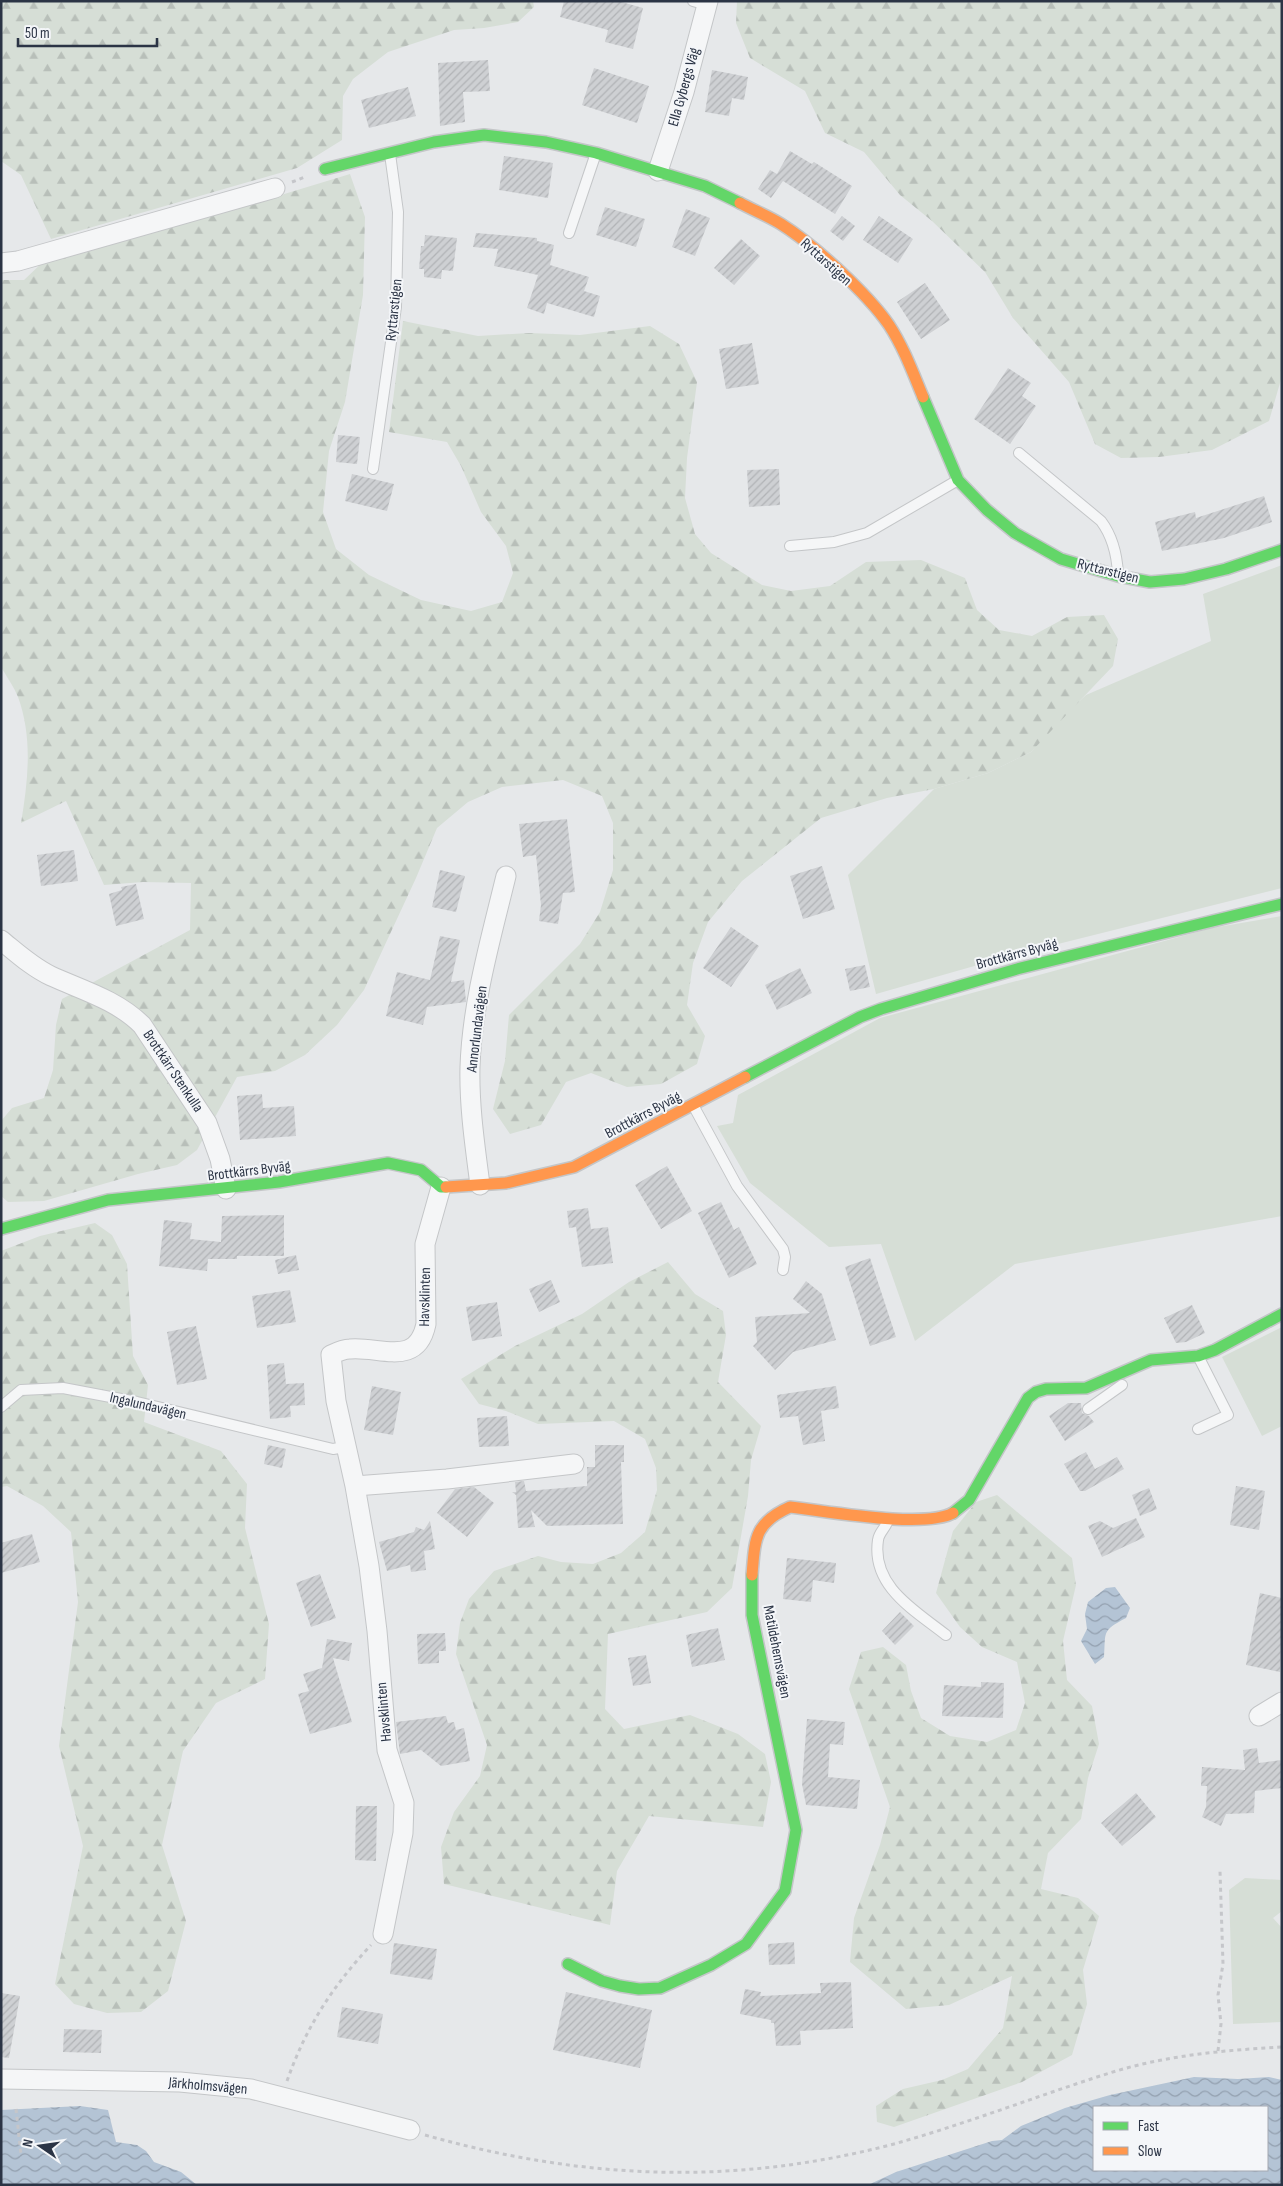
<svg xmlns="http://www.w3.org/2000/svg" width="1283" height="2186" viewBox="0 0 1283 2186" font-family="'Sofia Sans Condensed',sans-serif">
<defs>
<pattern id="forest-firs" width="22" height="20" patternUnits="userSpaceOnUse" patternTransform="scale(1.25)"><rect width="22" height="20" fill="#d6ded6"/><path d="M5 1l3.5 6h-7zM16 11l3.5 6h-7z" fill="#b8bfb9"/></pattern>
<pattern id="water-waves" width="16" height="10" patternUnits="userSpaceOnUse" patternTransform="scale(1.25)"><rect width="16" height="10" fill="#b4c4d5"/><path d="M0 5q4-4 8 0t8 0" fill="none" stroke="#93a0af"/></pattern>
<pattern id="building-hatch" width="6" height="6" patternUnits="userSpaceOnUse" patternTransform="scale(1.25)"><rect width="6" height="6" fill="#ced0d3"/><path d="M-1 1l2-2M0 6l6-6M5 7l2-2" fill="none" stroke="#b1b3b6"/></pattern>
</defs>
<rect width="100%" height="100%" fill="#e6e8ea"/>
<!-- green -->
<path fill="#d6ded6" d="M1282,565V888L1006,957L876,994L848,875L934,789L988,773L1031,752L1059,720L1086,695L1211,641L1203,594Z
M1282,916V1216L1015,1264L915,1341L881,1244L829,1247L750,1183L717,1126L733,1123L738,1095L880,1018L1212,928Z
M1282,1327V1426L1262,1436L1222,1357Z
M1245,1878L1282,1880V1911L1273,1918L1282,1928V2022L1233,2024L1229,1890Z"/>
<!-- forest -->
<path fill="url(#forest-firs)" d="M1,1H533L534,7L518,22L484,28L454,30L388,52L353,79L343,96L342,140L297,168L51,239L21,175L1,161Z
M737,1H1282V376L1269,421L1212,450L1159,457L1121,458L1095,444L1069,382L1013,318L985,272L932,221L900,195L864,152L825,133L805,91L750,58L736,23Z
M350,174L365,217L363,295L345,402L329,451L323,512L336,549L369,575L421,600L471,611L502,602L513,573L506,546L481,512L461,466L447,442L389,432L403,321L478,336L529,333L580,335L650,326L679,344L697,382L687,458L685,498L695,534L711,553L762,585L791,591L830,586L866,562L921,560L965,578L977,610L999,630L1032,636L1067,617L1104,615L1118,639L1113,666L1031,752L988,773L934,789L887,798L821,818L742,881L708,922L693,963L687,1005L705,1036L697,1064L661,1084L627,1087L591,1073L566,1082L541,1125L510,1134L493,1109L505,1061L509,1015L580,944L600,912L613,870V823L602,796L563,780L502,787L468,802L437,828L416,878L364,990L337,1025L305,1055L275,1071L237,1077L197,1150L177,1165L138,1174L44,1201L8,1202L1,1196V1121L12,1108L44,1098L53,1070L56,1025L62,999L190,930L191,883L143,882L104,885L66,801L21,823C28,781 33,738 18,697C14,687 7,677 1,667V280H24L46,259L258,202Z
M95,1223L112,1235L127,1264L133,1356L148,1385L144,1422L221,1451L247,1484L245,1528L269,1624L265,1679L216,1703L183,1751L162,1845L186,1921L168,1991L141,2012L107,2013L74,2004L55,1984L83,1846L59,1746L78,1602L71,1532L43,1506L7,1486L1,1487V1251L40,1236Z
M668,1262L695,1294L723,1311L726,1335L718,1382L761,1426L751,1460L748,1496L732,1588L707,1612L608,1634L605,1709L624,1729L690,1715L738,1734L765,1754L771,1782L763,1827L649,1816L617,1871L610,1925L444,1884L441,1847L454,1812L480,1776L487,1745L456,1654L460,1623L469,1599L494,1571L538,1556L561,1562L593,1564L621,1553L645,1532L657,1490L656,1468L645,1439L614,1421L538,1424L506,1411L479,1404L461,1379L515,1346L582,1314L629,1282Z
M997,1495L1072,1558L1076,1585L1063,1641L1067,1680L1092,1706L1099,1744L1088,1778L1081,1819L1048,1853L1041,1889L1078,1898L1099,1916L1083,1970L1087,2004L1072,2055L1022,2082L894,2127L877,2122L876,2106L903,2089L942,2080L968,2069L1003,2028L1012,1976L949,2005L906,2009L850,1962L854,1918L880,1845L890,1807L849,1689L861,1652L883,1647L906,1665L911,1691L921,1718L950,1736L987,1742L1016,1730L1025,1703L1017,1662L982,1647L960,1627L936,1593L953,1531L976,1502Z"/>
<!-- water -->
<path fill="url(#water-waves)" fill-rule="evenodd" d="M1115,1587L1130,1608L1126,1618C1101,1631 1106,1632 1104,1657L1095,1664L1081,1641L1087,1629L1085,1614L1088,1602L1106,1588Z
M1194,2077L1238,2079L1269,2077L1282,2080V2185H868L896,2172L992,2141L1002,2140L1021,2126L1065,2108L1110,2095ZM1094,2107H1267V2170H1094Z
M80,2106L108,2110L116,2142L137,2145L146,2151L154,2162L181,2172L197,2185H1V2110Z"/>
<!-- building -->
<path fill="url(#building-hatch)" d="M564,1H618L643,8L633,49L605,42L608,30L560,17Z
M488,60L490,91L463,92L465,122L440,126L438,63Z
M594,68L649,86L637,123L582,105Z
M712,70L748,77L744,100L732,98L729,116L705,112Z
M408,87L416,116L369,128L361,100Z
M790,151L812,164L814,162L852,186L835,214L783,181L771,198L758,189L770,170L777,174Z
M504,156L553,163L548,198L499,190Z
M605,207L645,219L636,247L596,235Z
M686,209L710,218L695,256L672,247Z
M842,216L855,226L843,241L830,231Z
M879,216L913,239L898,263L863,240Z
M476,233L537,238V241L554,245L550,265L589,277L584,291L600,296L594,317L547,303L544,314L527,308L538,275L494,266L498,249L473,247Z
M425,235L457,238L453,271L442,270L441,279L424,277V269H419L421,246H424Z
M741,239L760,256L734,285L714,268Z
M925,283L950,320L921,339L897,302Z
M752,343L759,384L726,389L719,349Z
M1008,368L1031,383L1022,396L1036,406L1010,444L974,419Z
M338,435L360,437L357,464L336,462Z
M779,469L780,505L749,507L747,470Z
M352,474L394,484L387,511L345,501Z
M1264,496L1272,522L1224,538L1162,551L1155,522L1195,512L1196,518Z
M567,819L575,892L563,893L558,924L539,921L541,905L536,855L523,857L519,824Z
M74,850L78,881L41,886L37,855Z
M822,866L835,909L803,919L790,876Z
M440,870L465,876L456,912L432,907Z
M136,884L144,919L116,926L109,894L122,890L121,887Z
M731,927L759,946L731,987L703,968Z
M440,936L460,940L451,982L464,980L466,1002L427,1007L423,1025L386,1016L397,972L430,980Z
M865,965L870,987L850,991L845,969Z
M800,968L812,993L777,1010L765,985Z
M262,1094L263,1108L294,1106L296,1136L240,1140L237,1096Z
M667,1166L692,1211L661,1229L635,1185Z
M721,1202L734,1230L739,1227L757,1264L729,1278L698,1213Z
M588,1208L591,1229L608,1227L613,1263L582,1267L576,1227L569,1228L567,1211Z
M284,1215V1256H237V1259H208L207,1271L159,1266L164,1220L192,1223L190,1239L221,1242L222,1216Z
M296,1255L299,1270L278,1274L275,1260Z
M870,1258L896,1337L870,1346L845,1267Z
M551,1280L560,1302L539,1312L529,1289Z
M806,1281L822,1294L836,1340L793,1352L775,1370L753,1346L757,1342L755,1317L810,1313L793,1299Z
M290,1290L296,1322L257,1328L252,1296Z
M497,1302L502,1336L472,1341L466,1307Z
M1192,1305L1205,1333L1186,1342L1176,1343L1164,1318Z
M196,1326L207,1379L177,1385L167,1332Z
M284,1363L286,1384L304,1383L305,1405L290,1406L291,1417L270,1419L267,1365Z
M372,1386L401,1392L393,1435L364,1430Z
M836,1386L839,1408L821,1411L825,1441L803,1445L798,1416L780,1418L777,1395Z
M1068,1403H1081L1082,1413L1089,1416L1094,1422L1065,1441L1049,1416Z
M507,1416L509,1446L479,1447L477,1418Z
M268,1445L286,1449L282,1468L264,1464Z
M595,1445H624V1462H621L623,1524L547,1526L531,1510L535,1527L518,1528L516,1495L512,1492H516L515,1482L524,1481L526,1491L587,1486V1467H595Z
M1086,1452L1095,1469L1117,1457L1124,1469L1085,1491H1080L1064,1464Z
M1236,1486L1265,1491L1259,1530L1230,1525Z
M474,1487L494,1503L467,1537L437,1513L455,1489Z
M1149,1488L1157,1509L1140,1516L1132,1495Z
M1136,1518L1145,1537L1102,1557L1088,1526L1100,1521L1113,1528Z
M430,1521L435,1549L424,1551L426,1570L411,1572L410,1565L387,1571L379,1542L414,1532L416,1527L424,1530Z
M32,1534L40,1562L1,1573V1543Z
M787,1558L836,1563L834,1583L813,1580L811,1602L783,1599Z
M320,1574L336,1618L311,1627L296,1583Z
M1260,1593L1282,1598L1280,1672L1246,1665Z
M900,1612L914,1626L895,1645L882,1631Z
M718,1628L725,1660L692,1667L686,1635Z
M445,1633L446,1651H439V1663L418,1664L417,1634Z
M327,1639L352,1643L349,1661L333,1658L352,1722L310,1734L298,1694L309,1691L303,1674L322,1668Z
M646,1655L651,1683L633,1686L628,1658Z
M981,1682L1004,1683L1003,1718L942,1716L944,1685L981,1687Z
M446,1716L448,1723L454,1722L456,1730L464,1728L470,1761L441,1766L421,1750L400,1754L396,1722Z
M807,1719L845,1722L843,1745L830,1744L828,1777L860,1780L857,1809L806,1805L802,1784Z
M1257,1748L1259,1763L1282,1760V1788L1255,1791L1254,1813L1226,1814L1221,1826L1202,1817L1206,1807L1207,1786H1201L1202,1767L1245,1770L1243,1750Z
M1136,1793L1156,1817L1122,1846L1101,1823Z
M356,1806H377L376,1861L355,1860Z
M794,1942L795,1964L769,1965L768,1944Z
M394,1943L437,1949L432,1980L390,1974Z
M851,1982L853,2028L800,2031L801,2045L776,2046L774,2023H771V2020L740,2014L745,1989L761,1992L760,1996L821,1993L820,1983Z
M566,1992L652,2010L640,2068L553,2050Z
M1,1993L20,1996L9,2058L1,2057Z
M342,2007L383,2014L378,2044L337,2037Z
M64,2029L102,2030L101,2053L63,2052Z"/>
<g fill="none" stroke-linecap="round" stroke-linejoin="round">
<defs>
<path id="lane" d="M693,1L707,5
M569,233L596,153
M1019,453L1101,521C1113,537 1117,555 1118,574
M373,469L396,307L398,212L390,154
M790,546L834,542L867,533L958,480
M693,1105L737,1186L783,1249L785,1257L783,1270
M1,1407L21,1390L63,1388L137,1402L333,1449L345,1447
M1088,1409L1122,1385
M1198,1429L1228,1415L1198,1356
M888,1520C886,1528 879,1532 878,1540C871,1587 916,1611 946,1635"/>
<path id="street" d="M658,171L684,92L708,1
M1,263L18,261L275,188
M1,940C17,953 32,967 51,976C82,990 117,1000 142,1025L207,1123L220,1159L226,1189
M480,1185C475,1146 469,1106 470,1067C472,1003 491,938 506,876
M355,1486L447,1479L574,1464
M1259,1716L1282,1702
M383,1934L403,1833L404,1803L387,1750L377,1631L369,1566L355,1486L336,1401L331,1355C337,1352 344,1349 350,1349C380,1346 417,1368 426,1324L425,1244L441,1187
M1,2079L180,2082L251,2089L410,2130"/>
<path id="fast" d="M325,169L434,142L484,135L546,142L596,153L705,186L740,203
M923,397L958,480L987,510L1015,533L1061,559L1118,576L1150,582L1184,579L1226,569L1282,550
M745,1077L860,1017L881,1009L1017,969L1282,904
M1,1229L108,1200L279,1182L388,1163L421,1170L441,1187H446
M953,1513L969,1500L1028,1398L1036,1392L1046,1389L1086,1388L1151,1360L1198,1356L1215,1350L1282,1314
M568,1964L602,1981L620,1986L639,1989L660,1988L711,1965L746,1944L785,1891L796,1830L752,1615V1575"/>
<path id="slow" d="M740,203C753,210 768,216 781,224C814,245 867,293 889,325C904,348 913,373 923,397
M446,1187L506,1183L574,1167L745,1077
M752,1575C755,1539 754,1523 790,1507C827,1511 923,1529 953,1513"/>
</defs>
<!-- lane casing -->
<use href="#lane" stroke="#c4c6c8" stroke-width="12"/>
<!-- street casing -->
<use href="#street" stroke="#c4c6c8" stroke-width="21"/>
<!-- fast casing -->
<use href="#fast" stroke="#c4c6c8" stroke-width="14"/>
<!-- slow casing -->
<use href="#slow" stroke="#c4c6c8" stroke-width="14"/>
<!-- path -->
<path stroke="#c5c6ca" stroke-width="3" stroke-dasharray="4 4" stroke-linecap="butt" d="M292,182L305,177
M1218,2051L1221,2024L1218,1995L1223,1964L1220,1871
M287,2081C306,2027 332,1987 371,1945
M16,2109L21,2155
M425,2135C585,2180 734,2186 894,2144C969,2123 1042,2094 1116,2071C1170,2055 1227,2050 1282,2047"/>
<!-- lane -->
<use href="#lane" stroke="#f5f6f7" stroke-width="10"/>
<!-- street -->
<use href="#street" stroke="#f5f6f7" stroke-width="19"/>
<!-- fast -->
<use href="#fast" stroke="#63d668" stroke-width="11"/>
<!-- slow -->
<use href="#slow" stroke="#ff974d" stroke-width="11"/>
</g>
<g text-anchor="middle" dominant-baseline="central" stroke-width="4" stroke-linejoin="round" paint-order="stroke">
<!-- street labels -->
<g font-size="15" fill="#2b3445" stroke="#f4f6f9">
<text transform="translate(684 87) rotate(-74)">Ella Gybergs Väg</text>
<text transform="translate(826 262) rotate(42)">Ryttarstigen</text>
<text transform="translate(394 310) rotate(-84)">Ryttarstigen</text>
<text transform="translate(1108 571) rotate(14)">Ryttarstigen</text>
<text transform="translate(1017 954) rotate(-15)">Brottkärrs Byväg</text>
<text transform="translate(477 1029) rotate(-83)">Annorlundavägen</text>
<text transform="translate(173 1071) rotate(56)">Brottkärr Stenkulla</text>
<text transform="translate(643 1115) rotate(-28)">Brottkärrs Byväg</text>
<text transform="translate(249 1171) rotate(-7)">Brottkärrs Byväg</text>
<text transform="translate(425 1297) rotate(-89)">Havsklinten</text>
<text transform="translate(148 1406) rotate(13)">Ingalundavägen</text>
<text transform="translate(777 1652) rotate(79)">Matildehemsvägen</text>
<text transform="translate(384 1712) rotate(-95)">Havsklinten</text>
<text transform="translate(208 2086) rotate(5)">Järkholmsvägen</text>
</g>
</g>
<!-- border -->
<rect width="1283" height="2186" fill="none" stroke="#2b3445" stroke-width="5"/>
<!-- legend -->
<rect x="1093" y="2106" width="175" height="65" fill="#f4f6f9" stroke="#a4a8b1"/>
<rect x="1103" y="2122" width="25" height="8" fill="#63d668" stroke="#a4a8b1"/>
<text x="1138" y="2131" font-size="15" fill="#2b3445">Fast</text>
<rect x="1103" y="2147" width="25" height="8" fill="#ff974d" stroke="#a4a8b1"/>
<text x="1138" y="2156" font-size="15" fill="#2b3445">Slow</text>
<!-- north arrow -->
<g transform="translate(40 2146) rotate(283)" stroke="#f4f6f9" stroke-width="4" paint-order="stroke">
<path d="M0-4L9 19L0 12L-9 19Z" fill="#2b3445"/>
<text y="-8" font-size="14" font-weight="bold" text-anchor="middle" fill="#2b3445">N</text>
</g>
<!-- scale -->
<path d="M18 38v8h139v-8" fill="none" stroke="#2b3445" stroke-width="2.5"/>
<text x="25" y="38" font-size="15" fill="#2b3445" stroke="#f4f6f9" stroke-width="4" paint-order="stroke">50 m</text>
</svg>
